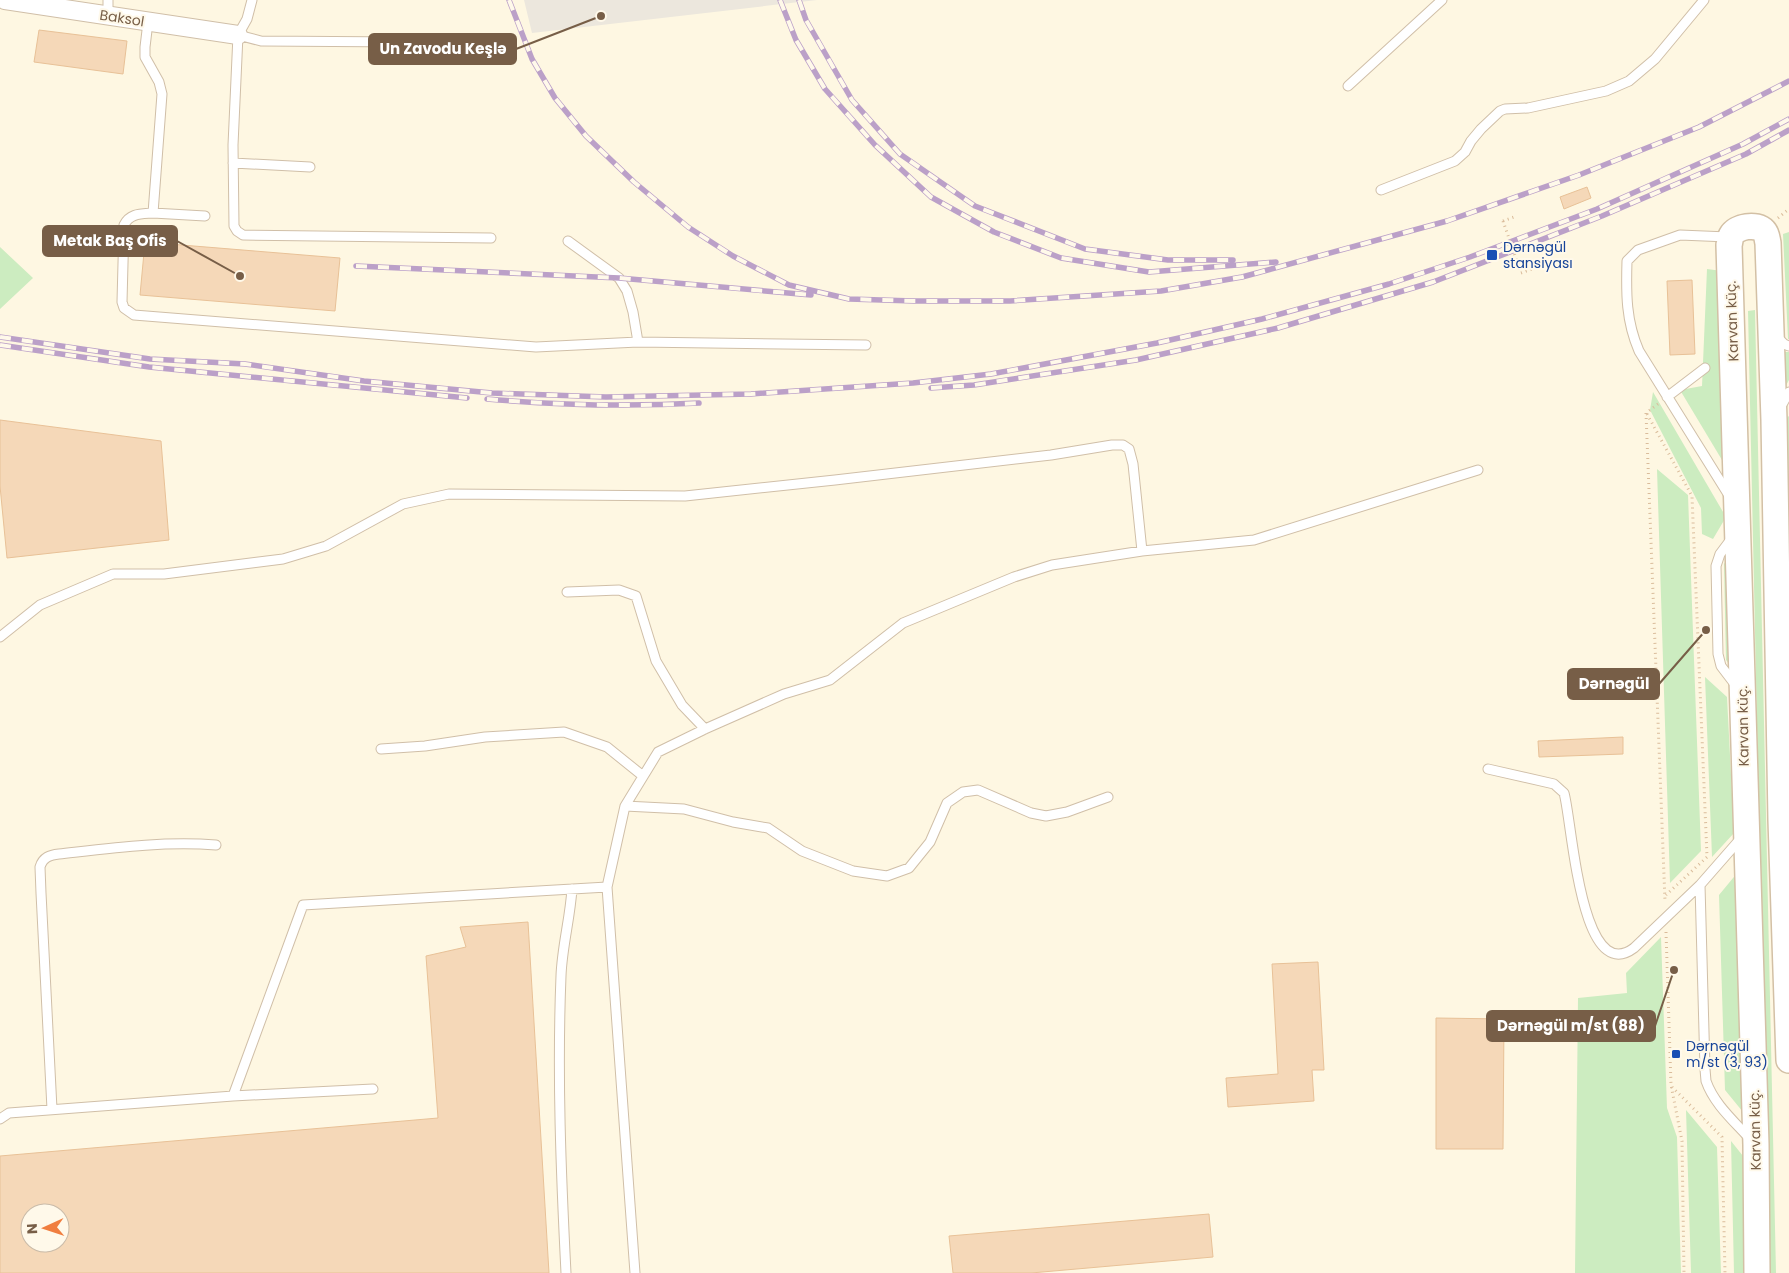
<svg xmlns="http://www.w3.org/2000/svg" width="1789" height="1273" viewBox="0 0 1789 1273" font-family="Poppins,sans-serif">
<rect width="100%" height="100%" fill="#fef7e2"/>
<!-- industrial -->
<path fill="#ece7dd" d="M524,0H817L532,33Z"/>
<!-- green -->
<path fill="#ccecc0" d="M1789,232V339H1788L1783,234Z
M0,247L33,278L0,309Z
M1707,269L1722,271L1725,465L1680,390L1702,386Z
M1755,310L1776,1273H1769L1748,311Z
M1782,352H1789V380L1784,389Z
M1653,392L1726,517L1713,539L1702,534L1701,508L1650,410Z
M1789,416V503L1786,500L1784,420Z
M1657,469L1688,495L1701,851L1670,883Z
M1728,557L1731,666L1726,660L1724,564Z
M1705,677L1727,697L1734,833L1712,857Z
M1738,872L1743,1112L1725,1090L1719,895Z
M1661,937L1667,1108L1677,1137L1681,1273H1575L1578,998L1627,993L1626,973Z
M1686,1110L1717,1147L1721,1273H1691Z
M1731,1141L1743,1156L1745,1273H1734Z"/>
<!-- building -->
<path fill="#f5d8b8" stroke="#e8c197" fill-rule="evenodd" d="M39,30L127,41L123,74L34,62Z
M1587,187L1591,198L1564,209L1560,197Z
M145,242L340,258L335,311L140,295Z
M1692,280L1695,354L1670,355L1667,281Z
M0,420L161,441L169,540L7,558L0,486Z
M1623,737V754L1539,757L1538,741Z
M528,922L549,1273H0V1156L438,1118L426,956L466,947L460,927ZM30,1213H60V1243H30Z
M1318,962L1324,1070H1312L1314,1101L1228,1107L1226,1078L1278,1074L1272,964Z
M1436,1018L1504,1019L1503,1149H1436Z
M1209,1214L1213,1257L1031,1273H953L949,1236Z"/>
<g fill="none" stroke-linecap="round" stroke-linejoin="round">
<defs>
<path id="lane" d="M252,0L247,19L238,35L233,145L234,226L237,231L243,235L491,238
M108,15V0
M148,22L145,47V57L159,82L162,94L153,213C141,214 130,213 124,225L122,302L124,308L134,315L536,347L638,342L866,345
M238,35L261,41L405,42
M1348,86L1442,0
M233,163L310,167
M1381,190L1455,161L1465,152L1471,141L1481,129L1500,111L1505,109L1528,108L1606,91L1629,81L1655,59L1704,0
M153,213L205,216
M1728,237L1680,235L1638,250L1627,261C1626,294 1626,321 1639,351L1730,497
M568,241L619,278L627,291L633,312L638,342
M1776,336L1784,344L1789,346
M1667,397L1705,368
M1780,408L1789,392
M1732,538L1720,554L1716,566L1718,654L1721,666L1737,687
M567,592L619,590L636,596L656,661L682,705L705,729
M0,637L40,605L113,574H164L283,559L326,546L403,504L449,494L685,496L835,480L1051,455L1112,445H1123L1129,449L1133,464L1142,551
M381,749L425,746L485,737L564,732L607,747L643,776
M1488,769L1554,784L1564,793C1572,819 1580,988 1634,948L1700,885
M625,806L684,809L733,822L768,828L802,851L853,871L887,876L909,868L930,842L947,803L963,792L978,790L1031,813L1046,816L1067,812L1108,797
M1742,837L1700,885L1705,1069L1706,1081C1714,1104 1734,1121 1750,1139
M233,1096L373,1089
M52,1109L41,893L40,867C43,857 50,855 59,854C112,848 163,841 216,845
M0,1119L9,1113L233,1096L303,905L607,887
M566,1273C561,1174 557,1075 561,976C562,947 570,919 572,889
M635,1273L607,887L625,806L658,752L705,729L784,694L830,680L903,623L1014,577L1052,565L1142,551L1254,540L1478,470"/>
<path id="street" d="M5,0L238,35"/>
<path id="secondary" d="M1757,1273L1756,1145L1729,245C1730,244 1730,237 1731,236C1736,226 1757,223 1764,231C1767,234 1767,239 1768,243L1774,420L1781,820L1789,1060"/>
</defs>
<!-- lane casing -->
<use href="#lane" stroke="#d0bfa8" stroke-width="11"/>
<!-- street casing -->
<use href="#street" stroke="#d0bfa8" stroke-width="20"/>
<!-- secondary casing -->
<use href="#secondary" stroke="#d3c0a5" stroke-width="28"/>
<!-- path -->
<path stroke="#dabc9b" stroke-width="3" stroke-dasharray="1 4" stroke-linecap="butt" d="M1778,218L1789,209
M1503,221L1514,217
M1521,273L1532,269
M1658,404L1646,413L1665,901
M1647,414L1692,496L1707,857L1666,895
M1666,932L1671,1085L1682,1141L1684,1273
M1672,1087L1722,1137L1725,1273"/>
<!-- lane -->
<use href="#lane" stroke="#fff" stroke-width="9"/>
<!-- street -->
<use href="#street" stroke="#fff" stroke-width="18"/>
<!-- secondary -->
<use href="#secondary" stroke="#fff" stroke-width="25"/>
<defs>
<path id="rail" d="M509,0L532,59L555,98L586,136L634,182L688,227L733,256L789,285L849,299L914,301H1010L1161,291L1242,277L1447,221L1579,175L1699,127L1789,81
M780,0L796,40L825,89L875,145L931,197L994,232L1061,258L1149,272L1276,262
M799,0L806,20L852,100L900,154L975,206L1085,249L1168,260H1233
M356,266L619,278L811,295
M0,337L150,359L245,364L364,381L492,393L606,397L751,394L913,383L991,374L1157,343L1262,319L1389,284L1470,257L1597,209L1743,144L1789,119
M0,345L149,367L467,398
M931,388L974,385L1136,360L1278,328L1433,282L1602,216L1746,154L1789,130
M487,399C557,405 629,407 699,403"/>
</defs>
<!-- rail casing -->
<use href="#rail" stroke="#bba0c8" stroke-width="5.5"/>
<!-- rail -->
<use href="#rail" stroke="#fff9ea" stroke-width="4" stroke-dasharray="11" stroke-linecap="butt"/>
<!-- path-bridge -->
<path stroke="#dabc9b" stroke-width="3" stroke-dasharray="1 4" stroke-linecap="butt" d="M1503,221L1521,273"/>
</g>
<!-- markers -->
<g fill="#1a4fb4" stroke="#fff9ea" stroke-width="2">
<rect x="1486" y="249" width="12" height="12" rx="2.5"/>
<rect x="1671" y="1049" width="10" height="10" rx="2.5"/>
</g>
<g text-anchor="middle" dominant-baseline="central" stroke-width="4" stroke-linejoin="round" paint-order="stroke">
<!-- street labels -->
<g font-size="14" fill="#775e47" stroke="#fff9ea">
<text transform="translate(122 18) rotate(9)">Baksol</text>
<text transform="translate(1732 321) rotate(-92)">Karvan küç.</text>
<text transform="translate(1743 726) rotate(-91)">Karvan küç.</text>
<text transform="translate(1755 1130) rotate(-91)">Karvan küç.</text>
</g>
<!-- transit labels -->
<g font-size="14" fill="#164399" stroke="#fff9ea" text-anchor="start">
<text x="1503" y="247">Dərnəgül<tspan x="1503" dy="16">stansiyası</tspan></text>
<text x="1686" y="1046">Dərnəgül<tspan x="1686" dy="16">m/st (3, 93)</tspan></text>
</g>
</g>
<!-- callouts -->
<path fill="none" stroke="#775e47" stroke-width="2" d="M601 16L516 49M240 276L177 241M1706 630L1659 684M1674 970L1655 1026"/>
<g fill="#775e47" stroke="#fff9ea" stroke-width="2">
<circle cx="601" cy="16" r="5"/>
<circle cx="240" cy="276" r="5"/>
<circle cx="1706" cy="630" r="5"/>
<circle cx="1674" cy="970" r="5"/>
</g>
<g fill="#775e47" stroke="#775e47" stroke-width="2">
<rect x="369" y="34" width="147" height="30" rx="5"/>
<rect x="43" y="226" width="134" height="30" rx="5"/>
<rect x="1568" y="669" width="91" height="30" rx="5"/>
<rect x="1487" y="1011" width="168" height="30" rx="5"/>
</g>
<g font-size="15" text-anchor="middle" font-weight="bold" fill="#fff">
<text x="443" y="54">Un Zavodu Keşlə</text>
<text x="110" y="246">Metak Baş Ofis</text>
<text x="1614" y="689">Dərnəgül</text>
<text x="1571" y="1031">Dərnəgül m/st (88)</text>
</g>
<!-- north arrow -->
<g transform="translate(45 1228) rotate(267)"><circle r="24" fill="#fff9ea" stroke="#c9bba9"/>
<path d="M0-4L9 19L0 12L-9 19Z" fill="#f07e3f"/>
<text y="-8" font-size="14" font-weight="bold" text-anchor="middle" fill="#775e47">N</text>
</g>
</svg>
